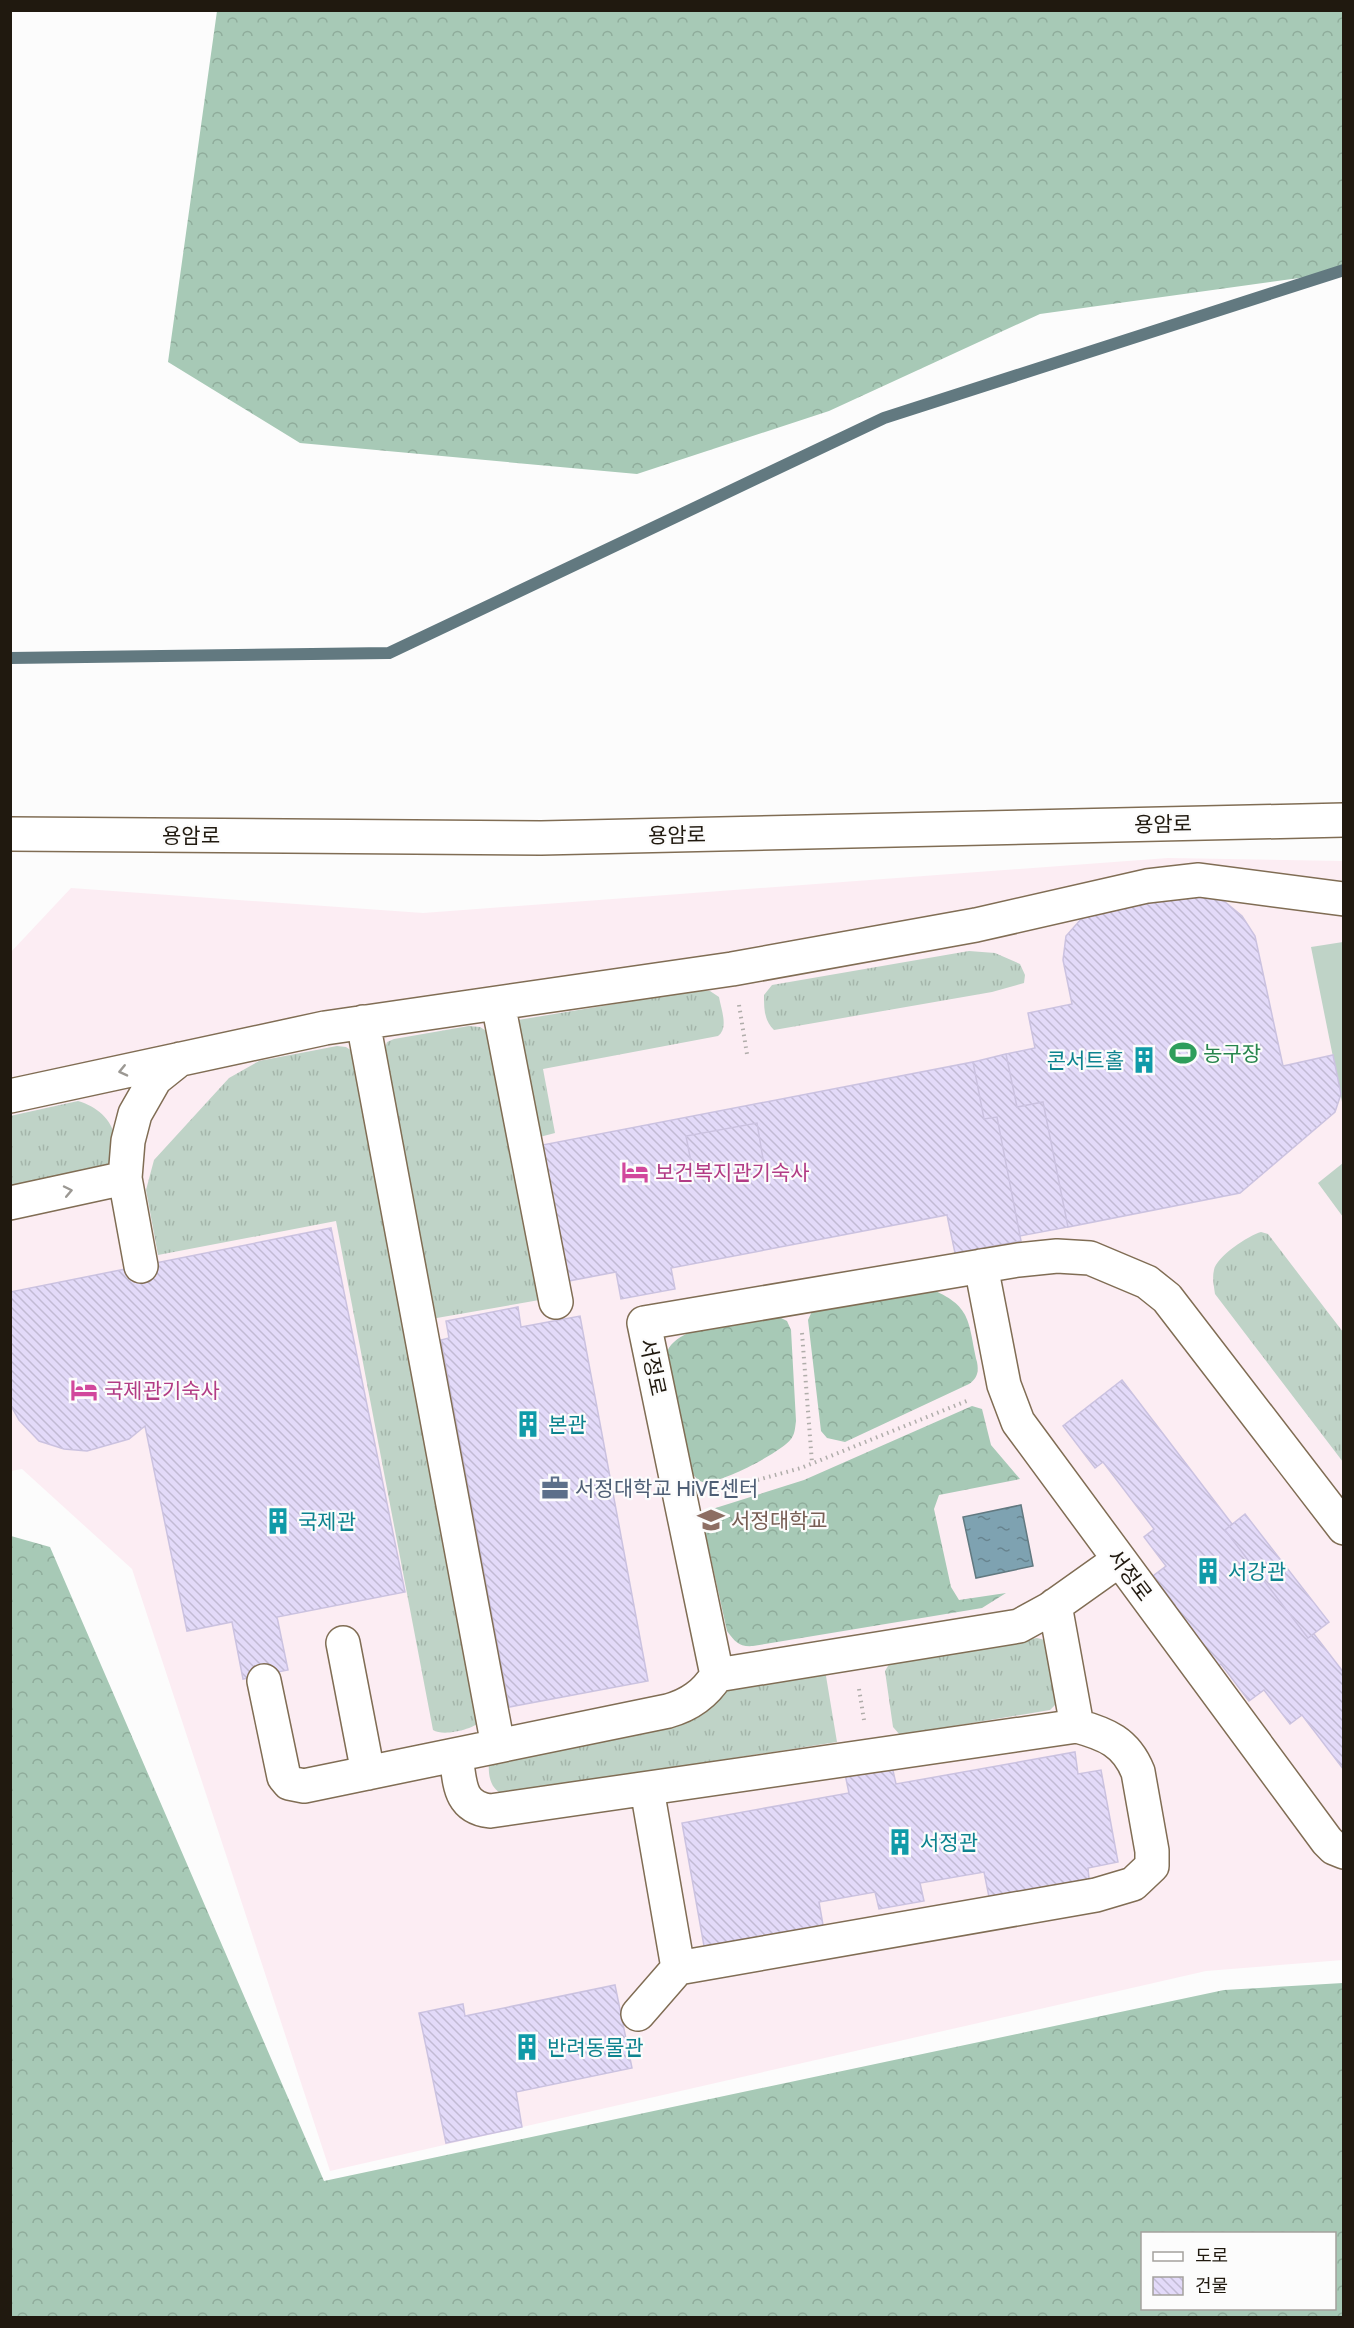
<svg xmlns="http://www.w3.org/2000/svg" width="1354" height="2328" viewBox="0 0 1354 2328" font-family="Cabin,'Noto Sans KR',sans-serif">
<defs>
<pattern id="grass-tufts" width="24" height="20" patternUnits="userSpaceOnUse" patternTransform="scale(1.5)"><rect width="24" height="20" fill="#bfd3c7"/><path d="M3 7l-1-3M5 7V3M7 7l1-3M15 17l-1-3M17 17v-4M19 17l1-3" fill="none" stroke="#a4b5aa"/></pattern>
<pattern id="forest-crowns" width="20" height="18" patternUnits="userSpaceOnUse" patternTransform="scale(1.5)"><rect width="20" height="18" fill="#a7c9b6"/><path d="M2 6a3 3 0 1 1 6 0M12 15a3 3 0 1 1 6 0" fill="none" stroke="#8fac9b"/></pattern>
<pattern id="water-ripples" width="26" height="14" patternUnits="userSpaceOnUse" patternTransform="scale(1.5)"><rect width="26" height="14" fill="#7ea2b1"/><path d="M2 4q2-2 4 0t4 0M15 11q2-2 4 0t4 0" fill="none" stroke="#67838e"/></pattern>
<pattern id="building-back-hatch" width="6" height="6" patternUnits="userSpaceOnUse" patternTransform="scale(1.5)"><rect width="6" height="6" fill="#e3daf9"/><path d="M-1 5l2 2M0 0l6 6M5-1l2 2" fill="none" stroke="#c2bad4"/></pattern>
</defs>
<rect width="100%" height="100%" fill="#fcfcfc"/>
<!-- education -->
<path fill="#fcedf3" d="M1168,858L1343,861V1960L1206,1971L330,2171L132,1569L22,1469L11,1471L10,953L71,888L423,913Z"/>
<!-- grass -->
<path fill="url(#grass-tufts)" d="M969,951L995,953L1020,964L1025,975L1024,983L992,992L774,1030C764,1020 764,1009 764,995L772,985Z
M699,990L710,991L719,997C721,1009 729,1028 718,1036L543,1069L555,1133L532,1139L518,1020Z
M469,1026L480,1027L488,1032L545,1299L431,1319L383,1055L387,1042L394,1039Z
M337,1046L346,1047L355,1053L483,1720C474,1729 444,1737 433,1730L336,1221L158,1255L146,1190L154,1160L229,1078L259,1061Z
M78,1101C96,1106 112,1119 115,1138C116,1147 113,1158 112,1167L11,1193L10,1116Z
M1261,1232L1268,1234L1343,1332V1462L1215,1294C1214,1286 1212,1278 1214,1270C1216,1257 1249,1235 1261,1232Z
M1037,1638L1045,1640L1057,1703L1050,1710L900,1735L893,1727L885,1671L891,1661Z
M825,1670L837,1742L503,1794C490,1789 488,1775 489,1762L724,1685Z"/>
<!-- forest -->
<path fill="url(#forest-crowns)" fill-rule="evenodd" d="M217,11H1343V272L1040,314L829,411L637,474L300,443L168,362Z
M933,1290C973,1307 968,1324 977,1362C979,1372 977,1379 969,1384L845,1442L827,1438L821,1431L808,1320L813,1309Z
M779,1317L787,1321L791,1330L796,1421C795,1428 795,1434 791,1439C782,1452 718,1485 703,1482C698,1481 695,1477 692,1473L666,1356C668,1344 678,1338 688,1333Z
M972,1406L982,1409L991,1445L1020,1479L939,1495L934,1509L951,1587L959,1600L1006,1593L982,1608L753,1646C739,1647 735,1642 727,1631L702,1518L706,1511L804,1480Z
M11,1536L50,1547L324,2181L1224,1990L1343,1983V2317H11ZM1142,2234H1334V2308H1142Z"/>
<!-- pitch -->
<path fill="#bfd3c7" d="M1343,942V1107L1311,947Z
M1343,1163V1217L1318,1183Z"/>
<!-- water -->
<path fill="url(#water-ripples)" stroke="#627980" stroke-width="1.5" d="M1021,1505L1033,1566L976,1578L963,1517Z"/>
<g fill="none" stroke-linecap="round" stroke-linejoin="round">
<!-- stream -->
<path stroke="#627980" stroke-width="12" d="M10,658L389,653L884,418L1344,270"/>
</g>
<!-- building -->
<path fill="url(#building-back-hatch)" stroke="#cbc2e0" stroke-width="1.5" d="M1209,895L1225,902L1242,916L1255,936L1283,1066L1333,1055L1341,1094L1335,1112L1240,1193L1068,1227L1043,1102L1017,1107L1006,1054L1035,1048L1028,1013L1072,1004L1063,960L1066,936L1082,918L1104,907Z
M1006,1054L1017,1107L1043,1102L1068,1227L1020,1236L997,1117L984,1119L973,1062Z
M973,1062L984,1119L997,1117L1021,1241L955,1253L947,1215L671,1268L675,1289L621,1299L616,1272L558,1283L532,1147Z
M757,1123L764,1165L694,1178L686,1136Z
M331,1228L405,1592L277,1617L288,1670L243,1679L232,1622L187,1631L145,1426L129,1439L87,1451L64,1449L39,1441L19,1420L10,1404V1292Z
M518,1307L521,1327L580,1316L648,1681L509,1707L441,1340L449,1338L446,1321Z
M1122,1380L1232,1524L1225,1530L1308,1638L1314,1634L1344,1673V1770L1302,1715L1290,1724L1264,1690L1249,1701L1221,1664L1212,1671L1167,1612L1175,1605L1153,1576L1166,1566L1144,1537L1154,1529L1103,1462L1095,1468L1063,1426Z
M1245,1514L1329,1622L1308,1638L1225,1530Z
M1075,1752L1078,1774L1101,1770L1118,1862L1088,1868L1089,1879L989,1897L984,1872L920,1883L924,1901L879,1909L875,1892L819,1902L823,1925L704,1946L682,1823L849,1793L845,1774L892,1766L896,1784Z
M615,1985L632,2068L516,2092L522,2127L446,2143L419,2013L463,2004L465,2016Z"/>
<g fill="none" stroke-linecap="round" stroke-linejoin="round">
<defs>
<path id="minor" d="M10,834L541,838L1344,820
M498,1003L556,1302
M363,1022L498,1746
M10,1096L325,1028L732,969L976,925L1147,886L1199,880L1344,899
M10,1203L125,1178
M141,1266L125,1178L128,1141L135,1114L155,1079L180,1059
M981,1266L1004,1385L1018,1422L1327,1841L1334,1848L1344,1852
M1055,1605L1077,1726
M343,1643L368,1773
M717,1675L644,1323L1018,1260L1057,1256L1090,1258L1147,1282L1167,1298L1344,1528
M264,1681L284,1777L289,1783L304,1786L668,1711C690,1705 705,1694 717,1675L1019,1626L1050,1609L1119,1560
M456,1755C460,1782 458,1807 490,1811L1077,1726C1106,1734 1126,1742 1138,1772L1152,1851V1866L1133,1884L1096,1895L678,1968L638,2014
M647,1789L678,1968"/>
</defs>
<!-- minor casing -->
<use href="#minor" stroke="#806d54" stroke-width="36"/>
<!-- path -->
<path stroke="#b0adaa" stroke-width="4" stroke-dasharray="1.5 4.5" stroke-linecap="butt" d="M739,1005L747,1054
M802,1333L812,1463
M717,1491L801,1468L969,1400
M859,1689L864,1720"/>
<!-- minor -->
<use href="#minor" stroke="#fff" stroke-width="33"/>
</g>
<!-- one-way arrows -->
<defs><path id="oneway-chevron" d="M-2-3.5L2.5 0L-2 3.5" fill="none" stroke-width="1.6" stroke-linecap="round" stroke-linejoin="round" transform="scale(1.5)"/></defs>
<g stroke="#9b9893">
<use href="#oneway-chevron" transform="translate(123 1071) rotate(167)"/>
<use href="#oneway-chevron" transform="translate(68 1191) rotate(-12)"/>
</g>
<!-- icons -->
<defs>
<symbol id="stadium-bare" viewBox="-9 -9 18 18"><path d="M0-5a6.5 5 0 1 0 0 10a6.5 5 0 1 0 0-10ZM-3.5-1.8h7v3.6h-7Z" fill="#2e9e5b" stroke="#fcfcfc" stroke-width="2.5" paint-order="stroke"/></symbol>
<symbol id="building-bare" viewBox="-9 -9 18 18"><path d="M-4-6H4V6H1V3H-1V6H-4ZM-2.5-4.3h1.7v1.8h-1.7ZM.8-4.3h1.7v1.8H.8ZM-2.5-1h1.7V.8h-1.7ZM.8-1h1.7V.8H.8Z" fill="#0f9aa8" stroke="#fcfcfc" stroke-width="2.5" paint-order="stroke"/></symbol>
<symbol id="hotel-bare" viewBox="-9 -9 18 18"><path d="M-6-4.5h1.5V1H6V5H4.5V3h-9V5H-6ZM-4 0a1.8 1.8 0 1 1 3.6 0ZM.5 0V-2.5h3Q6-2.5 6 0Z" fill="#d1479c" stroke="#fcfcfc" stroke-width="2.5" paint-order="stroke"/></symbol>
<symbol id="office-bare" viewBox="-9 -9 18 18"><path d="M-6-3h4V-5.5h4V-3h4V5H-6ZM-1-4.5V-3h2v-1.5ZM-6 0V1H6V0Z" fill="#5c6f8a" stroke="#fcfcfc" stroke-width="2.5" paint-order="stroke"/></symbol>
<symbol id="university-bare" viewBox="-9 -9 18 18"><path d="M0-5L7-2L0 1L-7-2ZM-4 1L0 2.5L4 1V4Q0 6-4 4Z" fill="#8d6e63" stroke="#fcfcfc" stroke-width="2.5" paint-order="stroke"/></symbol>
</defs>
<g fill-rule="evenodd">
<use href="#stadium-bare" x="1164" y="1034" width="38" height="38"/>
<use href="#building-bare" x="1125" y="1041" width="38" height="38"/>
<use href="#hotel-bare" x="616" y="1153" width="38" height="38"/>
<use href="#hotel-bare" x="65" y="1371" width="38" height="38"/>
<use href="#building-bare" x="509" y="1405" width="38" height="38"/>
<use href="#office-bare" x="536" y="1469" width="38" height="38"/>
<use href="#university-bare" x="692" y="1501" width="38" height="38"/>
<use href="#building-bare" x="259" y="1502" width="38" height="38"/>
<use href="#building-bare" x="1189" y="1552" width="38" height="38"/>
<use href="#building-bare" x="881" y="1823" width="38" height="38"/>
<use href="#building-bare" x="508" y="2028" width="38" height="38"/>
</g>
<g text-anchor="middle" dominant-baseline="central" stroke-width="4.5" stroke-linejoin="round" paint-order="stroke">
<!-- street labels -->
<g font-size="21" fill="#20190f" stroke="#fcfcfc">
<text transform="translate(1163 824) rotate(-1)">용암로</text>
<text x="191" y="835">용암로</text>
<text transform="translate(677 835) rotate(-1)">용암로</text>
<text transform="translate(653 1367) rotate(78)">서정로</text>
<text transform="translate(1130 1575) rotate(53)">서정로</text>
</g>
<!-- leisure labels -->
<g font-size="21" fill="#27864d" stroke="#fcfcfc" text-anchor="start">
<text x="1203" y="1053">농구장</text>
</g>
<!-- culture labels -->
<g font-size="21" fill="#0d838f" stroke="#fcfcfc" text-anchor="start">
<text x="1124" y="1060" text-anchor="end">콘서트홀</text>
<text x="548" y="1424">본관</text>
<text x="298" y="1521">국제관</text>
<text x="1228" y="1571">서강관</text>
<text x="920" y="1842">서정관</text>
<text x="547" y="2047">반려동물관</text>
</g>
<!-- hotel labels -->
<g font-size="21" fill="#b23c85" stroke="#fcfcfc" text-anchor="start">
<text x="655" y="1172">보건복지관기숙사</text>
<text x="104" y="1390">국제관기숙사</text>
</g>
<!-- service labels -->
<g font-size="21" fill="#4e5e75" stroke="#fcfcfc" text-anchor="start">
<text x="575" y="1488">서정대학교 HiVE센터</text>
</g>
<!-- education labels -->
<g font-size="21" fill="#785e54" stroke="#fcfcfc" text-anchor="start">
<text x="731" y="1520">서정대학교</text>
</g>
</g>
<!-- border -->
<rect width="1354" height="2328" fill="none" stroke="#20190f" stroke-width="24"/>
<!-- legend -->
<rect x="1141" y="2232" width="195" height="78" fill="#fcfcfc" stroke="#a4a19d" stroke-width="1.5"/>
<rect x="1153" y="2252" width="30" height="9" fill="#ffffff" stroke="#a4a19d" stroke-width="1.5"/>
<text x="1195" y="2262" font-size="18" fill="#20190f">도로</text>
<rect x="1153" y="2277" width="30" height="18" fill="url(#building-back-hatch)" stroke="#a4a19d" stroke-width="1.5"/>
<text x="1195" y="2292" font-size="18" fill="#20190f">건물</text>
</svg>
